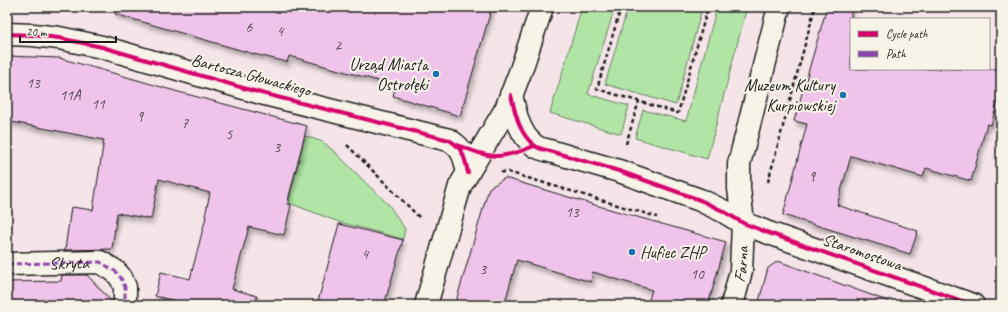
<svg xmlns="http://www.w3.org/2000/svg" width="1008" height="312" viewBox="0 0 1008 312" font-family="Caveat,sans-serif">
<defs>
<filter id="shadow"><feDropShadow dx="2.5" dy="4.5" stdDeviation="2" flood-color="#0004"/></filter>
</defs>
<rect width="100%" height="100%" fill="#f5e5e9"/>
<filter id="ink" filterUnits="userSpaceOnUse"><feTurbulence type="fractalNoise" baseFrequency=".025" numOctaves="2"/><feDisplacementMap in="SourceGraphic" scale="8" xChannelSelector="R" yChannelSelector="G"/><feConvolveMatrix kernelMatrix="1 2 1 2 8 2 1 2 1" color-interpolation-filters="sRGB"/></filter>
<g filter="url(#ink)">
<!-- green -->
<path fill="#b1e5a6" stroke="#668061" d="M582,7H615L588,94L629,106L621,134L550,113Z
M628,7H683L701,12L676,105L605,84Z
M717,7H747L707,159L635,138L643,110L686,121Z
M305,136L323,142L336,153L368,185L389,205L405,229L403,239L339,222L289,203L291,191Z"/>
<!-- building -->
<path fill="#f0c4ea" stroke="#1c1c1c" filter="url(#shadow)" d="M116,7H492L460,116L393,96L396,86L289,56L287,62L254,54L115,14Z
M827,7H851V69H1001V90L991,125L987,124L971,181L926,168L923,177L851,156L837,205L918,231L910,254L783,215L807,124L794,121Z
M7,56L59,58L120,75L175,91L307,126L287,204L291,205L284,235L249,227L232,289L257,296L256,305H183L184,303L155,296L161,272L190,279L206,217L205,216L210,193L159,179L151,219L117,213L112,249L65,250L71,207L93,210L104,140L7,121Z
M505,178L595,205L726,242L708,305H647L652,290L593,272L591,282L517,260L504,305H455L489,188Z
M339,224L403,240L384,305H317Z
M778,261L890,302L889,305H758L768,268Z
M62,275H87L112,302V305H7V282L61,281Z"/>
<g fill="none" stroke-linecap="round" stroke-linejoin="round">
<defs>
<g id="street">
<path d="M7,34L33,35L59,38L102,47L261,93L449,140C463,148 465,158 468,173"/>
<path d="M511,95C515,112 519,134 534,145C537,148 542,149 546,150L619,171L700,200L723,211L743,223L766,232L973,305"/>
<path id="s1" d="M7,264L100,262L115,271L121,278L125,287V305"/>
<path d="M426,305L460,186L506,109L521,70L542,7"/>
<path id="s2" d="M732,305L741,271L743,223L739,188V164L779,7"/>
</g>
</defs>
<!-- street casing -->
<use href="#street" stroke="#1c1c1c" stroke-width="25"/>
<!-- path -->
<path stroke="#1c1c1c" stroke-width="2.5" stroke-dasharray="4 3" stroke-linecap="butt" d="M621,7L597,89L678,113L708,7
M626,144L639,101
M347,145L421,219
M501,173L503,172H508L657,217
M768,182L815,7"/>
<!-- street -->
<use href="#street" stroke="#f7f3e8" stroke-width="22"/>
<!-- quiet -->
<path stroke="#8e44ad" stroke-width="3" stroke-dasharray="6 3" stroke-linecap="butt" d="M7,264L100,262L115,271L121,278L125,287V305"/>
<defs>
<path id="cycleway" d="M7,34L33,35L59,38L102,47L261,93L449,140C463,148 465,158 468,173
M511,95C515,112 519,134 534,145C537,148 542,149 546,150L619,171L700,200L723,211L743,223L766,232L973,305
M455,144C490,158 499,161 534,146"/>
</defs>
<!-- cycleway casing -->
<use href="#cycleway" stroke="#f7f3e8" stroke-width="6"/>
<!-- cycleway -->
<use href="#cycleway" stroke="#d6006c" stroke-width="4"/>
</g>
</g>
<!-- markers -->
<g fill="#1f6fb2" stroke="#f7f3e8" stroke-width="1.5">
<circle cx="436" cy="74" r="4"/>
<circle cx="843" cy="95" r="4"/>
<circle cx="632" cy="252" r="4"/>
</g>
<g text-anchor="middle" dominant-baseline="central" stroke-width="4" stroke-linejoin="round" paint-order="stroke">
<!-- number labels -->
<g font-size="15" fill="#514650">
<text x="249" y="27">6</text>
<text x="280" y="31">4</text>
<text x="338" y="45">2</text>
<text x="33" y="83">13</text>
<text x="70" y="95">11A</text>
<text x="98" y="104">11</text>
<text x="140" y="116">9</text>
<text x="185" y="123">7</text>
<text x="229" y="134">5</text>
<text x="277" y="147">3</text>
<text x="812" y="176">9</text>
<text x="572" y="212">13</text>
<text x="365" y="254">4</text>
<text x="483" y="269">3</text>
<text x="697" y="274">10</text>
</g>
<!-- poi labels -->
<g font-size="17" fill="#1c1c1c" stroke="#f7f3e8" text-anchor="end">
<text x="428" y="64">Urząd Miasta<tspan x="428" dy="20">Ostrołęki</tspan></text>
<text x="835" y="85">Muzeum Kultury<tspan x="835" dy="20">Kurpiowskiej</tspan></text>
<text x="640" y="252" text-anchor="start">Hufiec ZHP</text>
</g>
<!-- street labels -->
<g font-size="17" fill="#1c1c1c" stroke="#f7f3e8">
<text transform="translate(251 75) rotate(15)">Bartosza Głowackiego</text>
<text transform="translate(862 252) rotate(19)">Staromostowa</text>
<text stroke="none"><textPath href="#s1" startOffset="62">Skryta</textPath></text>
<text stroke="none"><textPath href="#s2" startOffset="42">Farna</textPath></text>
</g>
</g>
<!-- margin -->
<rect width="1008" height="312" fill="none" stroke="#f7f3e8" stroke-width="24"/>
<rect x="12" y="12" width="984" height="288" fill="none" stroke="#1c1c1c" stroke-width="1.5" filter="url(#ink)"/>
<!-- legend -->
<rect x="850" y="18" width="140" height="52" fill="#f7f3e8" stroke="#9f9d96"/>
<rect x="858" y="31" width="20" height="6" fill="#d6006c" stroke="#9f9d96"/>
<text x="886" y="38" font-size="12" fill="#1c1c1c">Cycle path</text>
<rect x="858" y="51" width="20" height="6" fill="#8e44ad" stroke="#9f9d96"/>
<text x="886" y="58" font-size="12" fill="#1c1c1c">Path</text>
<!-- scale -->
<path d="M20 36v6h96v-6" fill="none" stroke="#1c1c1c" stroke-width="2"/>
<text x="26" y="36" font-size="12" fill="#1c1c1c" stroke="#f7f3e8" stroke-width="3" paint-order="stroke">20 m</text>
</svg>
